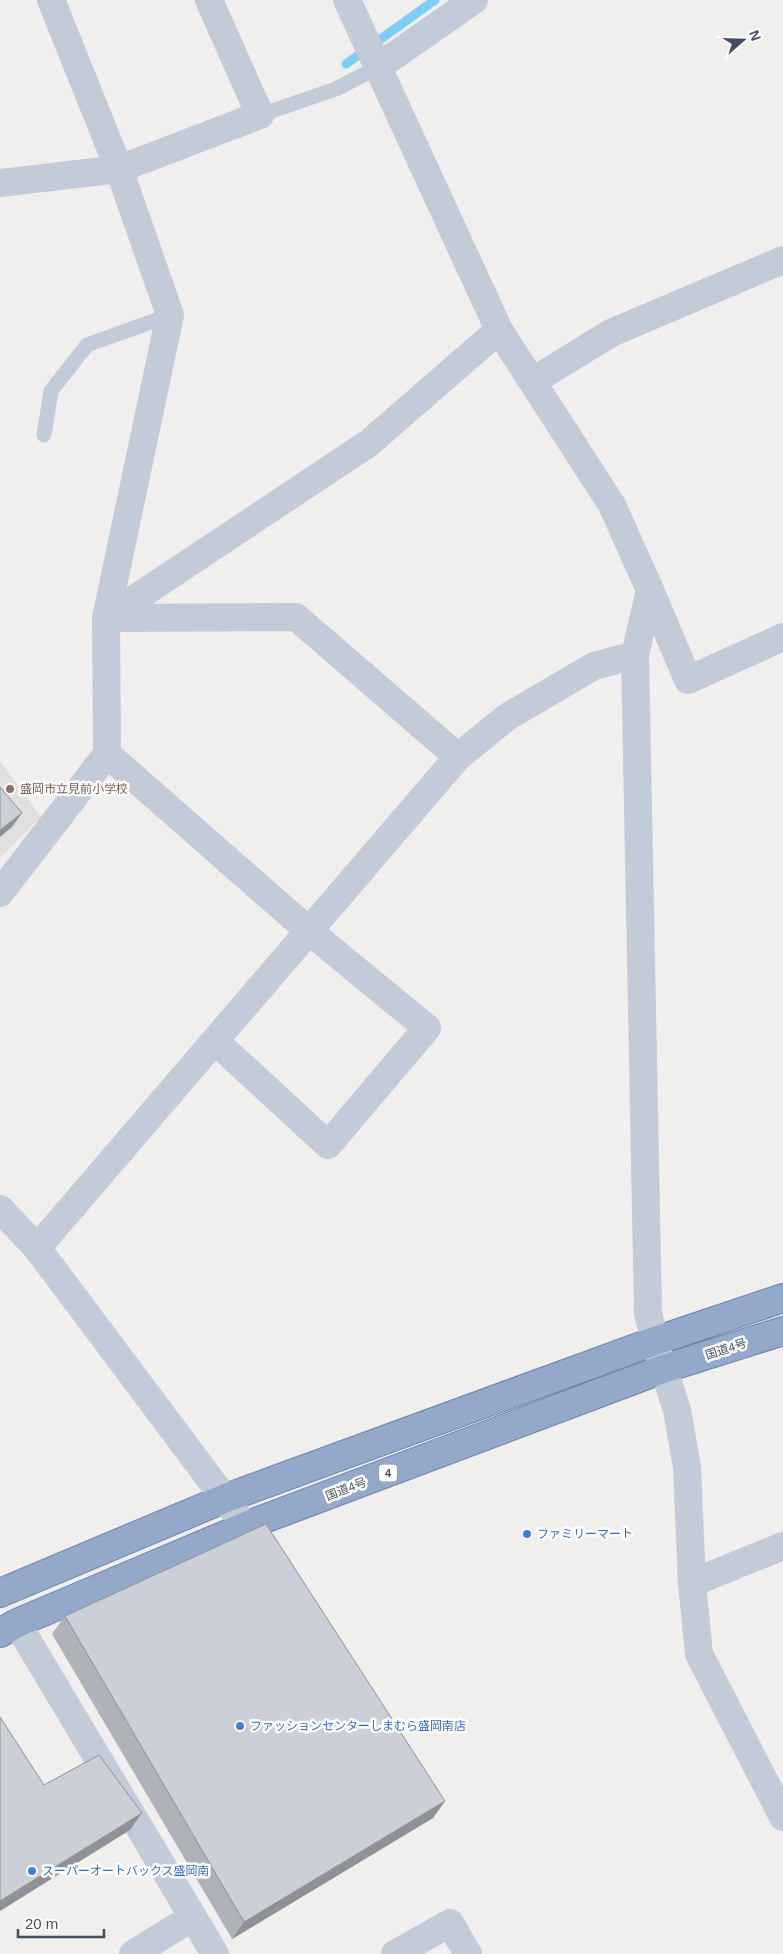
<svg xmlns="http://www.w3.org/2000/svg" width="783" height="1954" viewBox="0 0 783 1954" font-family="Helvetica,'Noto Sans JP',sans-serif">
<rect width="100%" height="100%" fill="#f1eeee"/>
<!-- education -->
<path fill="#e2dfe0" d="M0,761L41,817L0,858Z"/>
<g fill="none" stroke-linecap="round" stroke-linejoin="round">
<!-- stream -->
<path stroke="#7ecdf7" stroke-width="9" d="M346,64L435,0"/>
<defs>
<path id="trunk" d="M0,1593L226,1498L655,1341L783,1298
M0,1633L17,1623L256,1522L663,1369L783,1331"/>
</defs>
<!-- trunk casing -->
<use href="#trunk" stroke="#6b82af" stroke-width="30"/>
<!-- service -->
<path stroke="#c3cbd8" stroke-width="15" d="M260,115L336,89L378,67
M44,435L51,391L87,345L170,315"/>
<!-- minor -->
<path stroke="#c3cbd8" stroke-width="28" d="M347,0L499,330L612,505L650,590L635,655L648,1313L655,1341
M378,67L474,0
M0,183L119,169L260,115L209,0
M533,381L611,333L783,260
M650,590L688,680L783,637
M106,618L369,443L499,330
M106,618L296,617L458,757
M107,754L309,931L427,1028L328,1145L215,1041
M0,893L107,754L106,618L170,315L119,169L51,0
M37,1248L458,757L507,717L594,666L635,655
M692,1583L783,1546
M17,1623L215,1954
M133,1954L193,1917
M395,1954L450,1923L468,1954"/>
<!-- tertiary -->
<path stroke="#c3cbd8" stroke-width="28" d="M0,1209L37,1248L246,1527
M656,1346L677,1410L687,1467L692,1583L699,1654L783,1817"/>
<!-- trunk -->
<use href="#trunk" stroke="#94a8ca" stroke-width="28"/>
</g>
<!-- wall -->
<path fill="#afb2b9" d="M65,1616L445,1801L433,1818L232,1939L52,1634Z"/>
<!-- shaded-wall -->
<path fill="#8f9196" d="M22,813L12,827L0,837V830Z
M445,1801L433,1818L232,1939L244,1922Z
M142,1813L130,1830L0,1911V1901Z"/>
<!-- building -->
<path fill="#cccfd7" stroke="#8f9196" d="M0,787L22,813L0,830Z
M266,1524L445,1801L244,1922L65,1616Z
M0,1717L44,1785L99,1755L142,1813L0,1901Z"/>
<!-- markers -->
<circle fill="#8d6e63" stroke="#fff" stroke-width="2" cx="10" cy="789" r="5"/>
<g fill="#3f7fe0" stroke="#fff" stroke-width="2">
<circle cx="527" cy="1534" r="5"/>
<circle cx="240" cy="1726" r="5"/>
<circle cx="32" cy="1871" r="5"/>
</g>
<g text-anchor="middle" dominant-baseline="central" stroke-width="5" stroke-linejoin="round" paint-order="stroke">
<!-- shield labels -->
<rect fill="#fff" stroke="#7c838e" stroke-width="1" x="379" y="1464.5" width="18" height="17" rx="4"/>
<g font-size="11" font-weight="bold" fill="#444e5e">
<text x="388" y="1473">4</text>
</g>
<!-- education labels -->
<g font-size="12" fill="#785e54" stroke="#fff" text-anchor="start">
<text x="20" y="789">盛岡市立見前小学校</text>
</g>
<!-- street labels -->
<g font-size="12" fill="#444e5e" stroke="#fff">
<text transform="translate(726 1349) rotate(-18)">国道4号</text>
<text transform="translate(346 1489) rotate(-21)">国道4号</text>
</g>
<!-- shop labels -->
<g font-size="12" fill="#366cbe" stroke="#fff" text-anchor="start">
<text x="537" y="1534">ファミリーマート</text>
<text x="250" y="1726">ファッションセンターしまむら盛岡南店</text>
<text x="42" y="1871">スーパーオートバックス盛岡南</text>
</g>
</g>
<!-- north arrow -->
<g transform="translate(743 40) rotate(70)" stroke="#ffffff" stroke-width="4" paint-order="stroke">
<path d="M0-4L9 19L0 12L-9 19Z" fill="#444e5e"/>
<text y="-8" font-size="14" font-weight="bold" text-anchor="middle" fill="#444e5e">N</text>
</g>
<!-- scale -->
<path d="M18 1929v8h86v-8" fill="none" stroke="#444e5e" stroke-width="2.5"/>
<text x="25" y="1929" font-size="15" fill="#444e5e" stroke="#ffffff" stroke-width="4" paint-order="stroke">20 m</text>
</svg>
